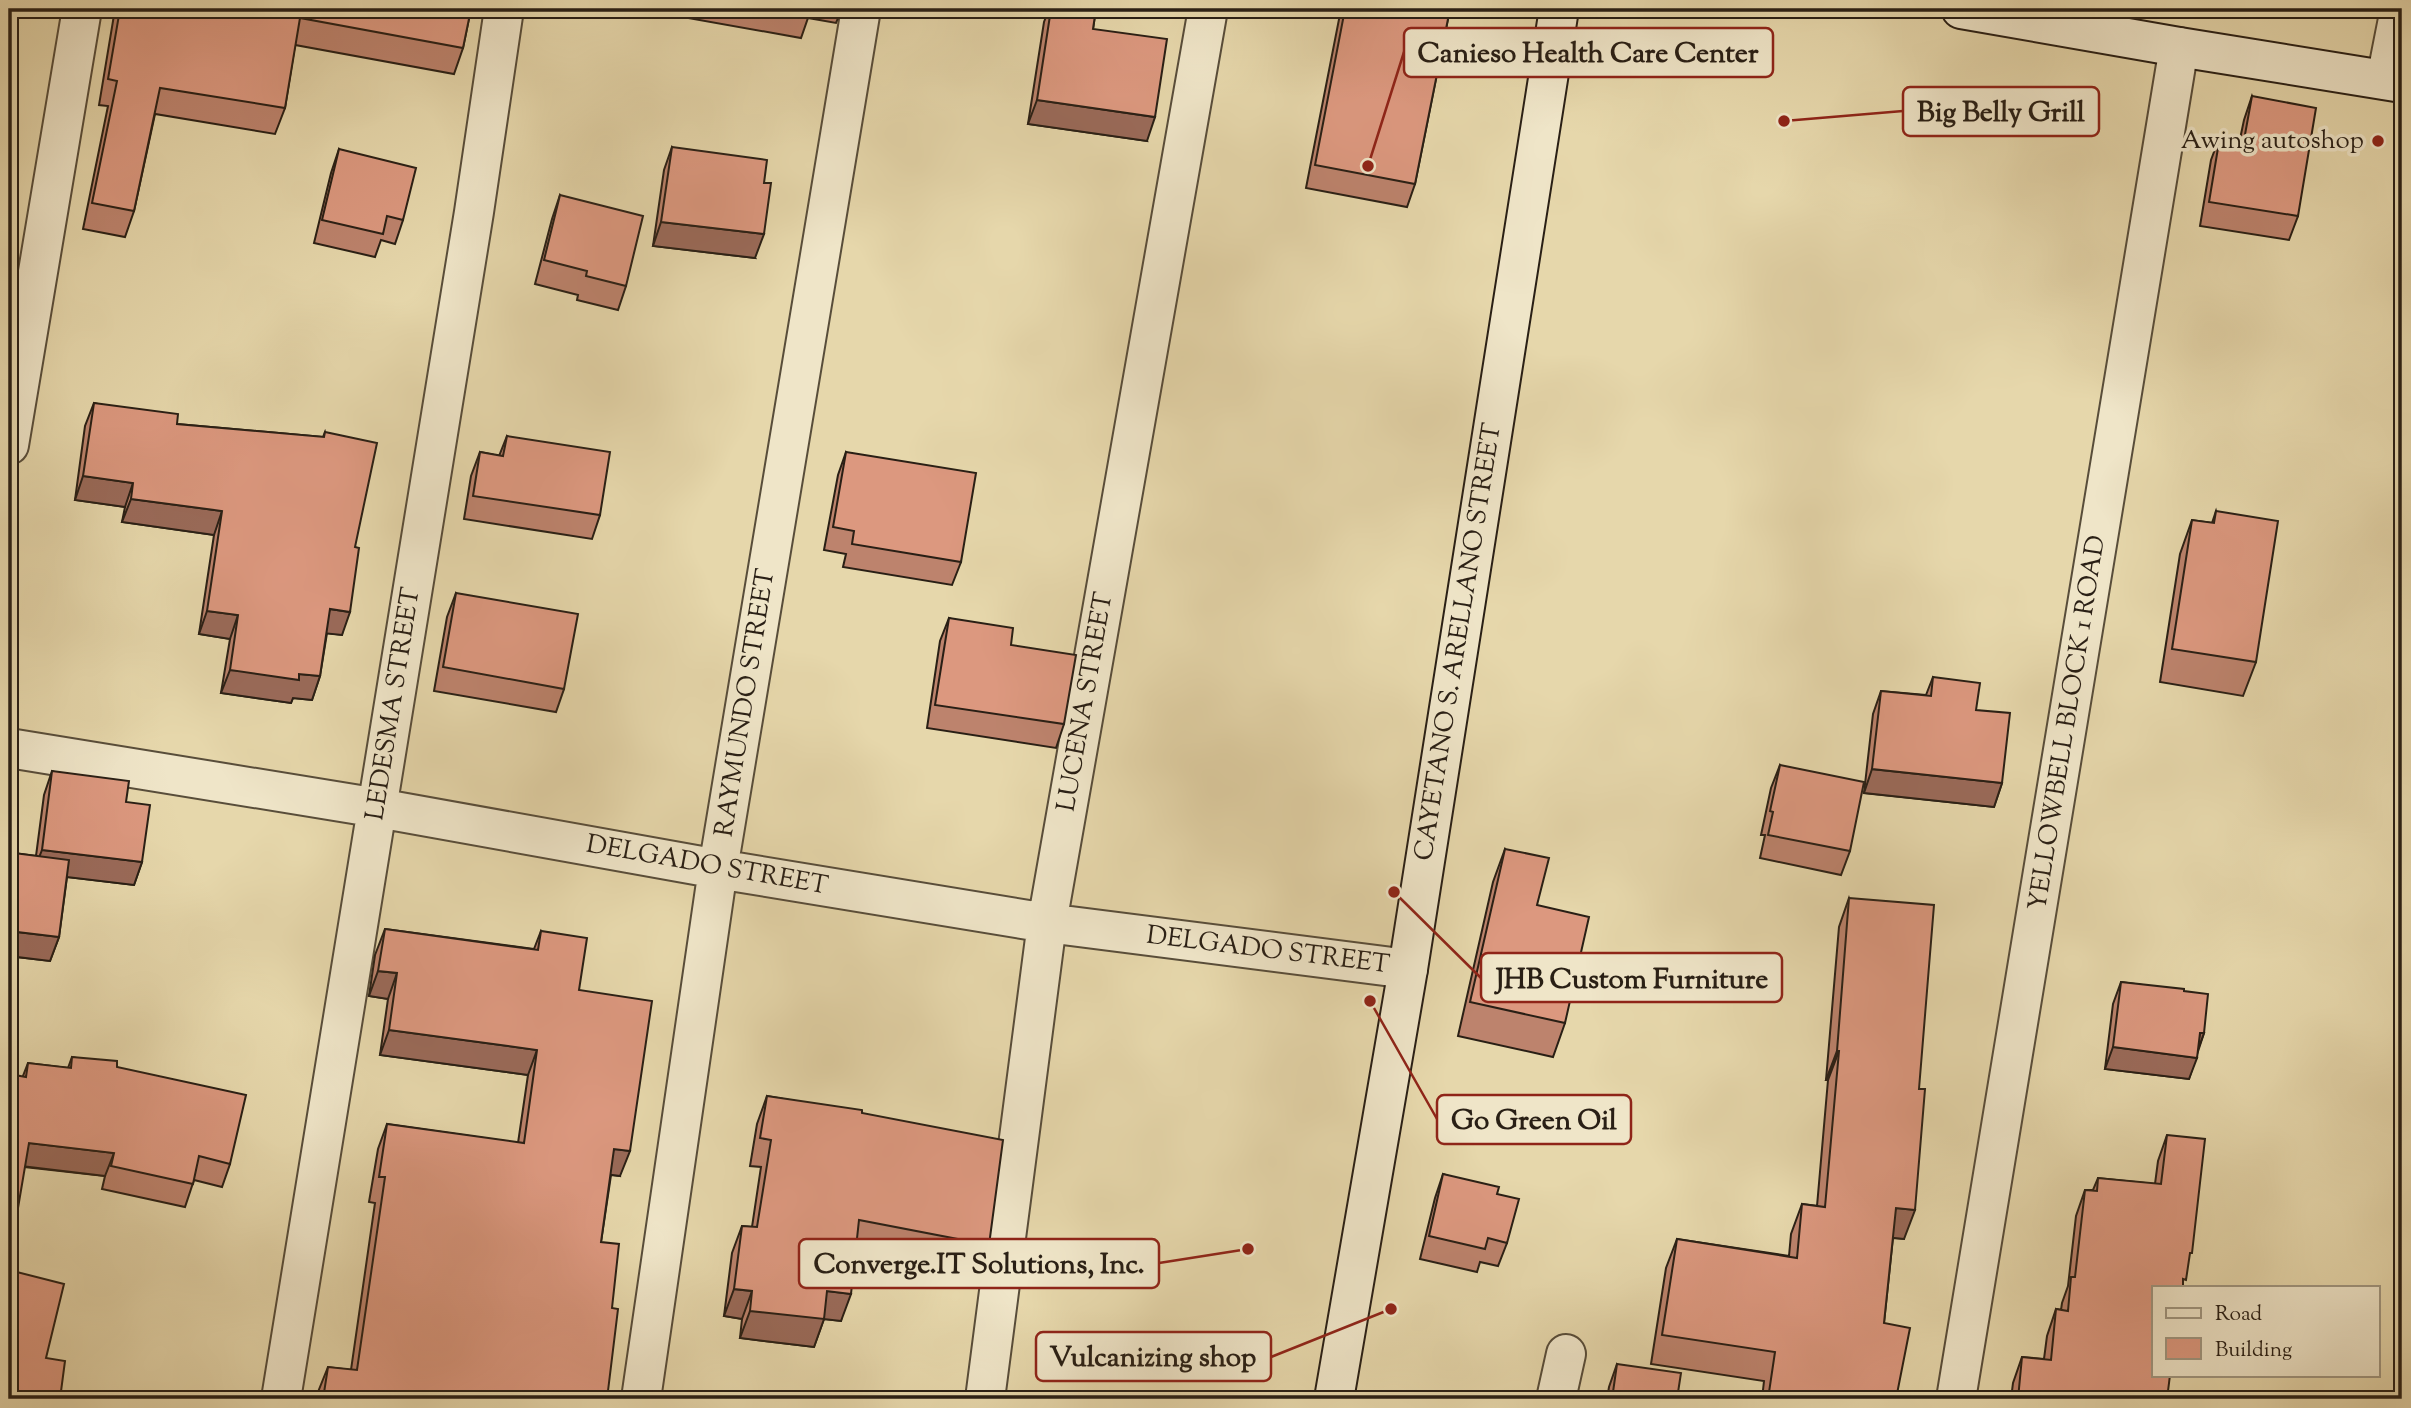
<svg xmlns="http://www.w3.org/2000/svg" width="2411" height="1408" viewBox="0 0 2411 1408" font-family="'Sorts Mill Goudy',serif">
<rect width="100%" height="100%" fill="#e6d7ab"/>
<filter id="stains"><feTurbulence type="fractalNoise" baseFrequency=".00286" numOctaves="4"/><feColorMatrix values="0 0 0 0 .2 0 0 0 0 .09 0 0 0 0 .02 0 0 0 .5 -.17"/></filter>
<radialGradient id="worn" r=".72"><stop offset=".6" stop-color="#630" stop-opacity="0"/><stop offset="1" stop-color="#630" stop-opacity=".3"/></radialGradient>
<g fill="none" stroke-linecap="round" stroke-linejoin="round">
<defs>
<path id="street" d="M2386,80L2400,9
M9,445L82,9
M9,748L378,808L718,869L1047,923L1408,969
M281,1399L474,212L504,9
M641,1399L718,869L861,9
M985,1399L1047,923L1208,9
M1556,1399L1566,1354
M1956,1399L2179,47"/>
<path id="secondary" d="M1961,9L2179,47L2402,83
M1334,1399L1408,969L1559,9"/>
</defs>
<!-- street casing -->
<use href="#street" stroke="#584d3a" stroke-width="42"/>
<!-- secondary casing -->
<use href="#secondary" stroke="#291f15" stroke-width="42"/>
<!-- street -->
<use href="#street" stroke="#efe5c8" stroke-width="38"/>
<!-- secondary -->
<use href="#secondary" stroke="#efe5c8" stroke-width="38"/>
</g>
<!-- wall -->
<path fill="#bd836d" stroke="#291f15" stroke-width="2" d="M115,9H471L463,48L454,74L295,45L285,108L275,134L155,114L134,211L125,237L83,229L108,106L99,105Z
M690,9H842L836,23L808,18L801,38L688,18Z
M1049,9H1096L1093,29L1147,141L1028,124L1044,22Z
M1341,9H1450L1415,184L1407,207L1306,188Z
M2252,96L2298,216L2289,240L2200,226L2211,160L2220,136L2240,139L2244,120Z
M672,147L755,258L653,246L664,170Z
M339,149L403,220L395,244L381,240L375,257L314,243L331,173Z
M560,195L626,286L618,310L577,300L578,295L535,284L552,219Z
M94,403L177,424L323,437L325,432L355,547L342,635L327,633L320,676L312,700L293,698L291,703L221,693L230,639L199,634L214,535L122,522L125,507L75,500L85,426Z
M507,436L600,515L592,539L464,519L471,476L480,452L499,456Z
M846,452L961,562L952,585L843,567L846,554L824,550L838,475Z
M2216,511L2256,662L2243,696L2160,682L2180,554L2192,520L2212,523Z
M456,593L564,689L556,712L434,691L447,617Z
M949,618L1011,645L1064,724L1056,748L927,728L940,641Z
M1933,677L1976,710L2002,783L1994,807L1864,793L1873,714L1881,691L1926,695Z
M1780,765L1850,851L1841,875L1760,858L1765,835H1761L1771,788Z
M52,771L126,802L142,862L134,885L67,877L59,937L50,961L9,956V868L14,853L36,856L44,795Z
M1505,849L1537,905L1565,1023L1553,1057L1458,1036L1493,882Z
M1849,898L1919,1089L1904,1239L1893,1238L1884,1323L1896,1399H1762L1764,1381L1651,1364L1666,1268L1677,1239L1789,1256L1791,1234L1802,1204L1817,1206L1828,1080H1826L1839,927Z
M385,929L534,949L541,931L579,990L620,1176L611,1175L601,1242L612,1308L607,1399H317L318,1392L328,1367L351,1370L375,1203L369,1202L378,1149L387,1124L518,1143L528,1075L380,1055L388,999L369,996L375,955Z
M2121,982L2184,991L2204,1033L2189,1079L2105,1069L2113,1004Z
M72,1057L117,1067L230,1164L222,1187L194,1180L185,1207L102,1189L105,1176L25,1167L23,1076L28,1063L68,1068Z
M767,1096L862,1113L989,1245L979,1273L856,1249L841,1321L824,1319L814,1347L740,1338L742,1319L724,1316L732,1253L742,1226L752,1227L761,1167L750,1166L757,1124Z
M2167,1135L2154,1287L2167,1399H2011L2013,1383L2022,1357L2044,1359L2047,1336L2056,1309L2061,1310L2062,1303L2068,1286L2076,1216L2085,1190H2093L2098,1178L2155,1184L2158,1161Z
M1443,1174L1497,1194L1507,1243L1498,1266L1480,1262L1477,1272L1420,1259L1435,1198Z
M1617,1364L1677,1399H1607L1609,1387Z"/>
<!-- shaded-wall -->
<path fill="#9a6a59" stroke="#291f15" stroke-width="2" d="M9,9H20L10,36H9Z
M1037,100L1155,117L1147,141L1028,124Z
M661,222L764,234L755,258L653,246Z
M83,476L133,483L125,507L75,500Z
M131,499L222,511L214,535L122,522Z
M330,609L350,612L342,635L322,633Z
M207,611L238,615L230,639L199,634Z
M230,670L299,674L320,676L312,700L293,698L291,703L221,693Z
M1872,769L2002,783L1994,807L1864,793Z
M42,850L142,862L134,885L33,873Z
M9,931L59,937L50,961L9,956Z
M378,971L397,973L388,999L369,996Z
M389,1030L537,1050L528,1075L380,1055Z
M2200,1033H2204L2196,1055Z
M2113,1047L2197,1058L2189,1079L2105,1069Z
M1837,1051H1839L1828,1080H1826Z
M29,1143L114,1153L105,1176L21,1166Z
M614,1149L630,1151L620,1176L605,1174Z
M1896,1208L1915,1210L1904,1239L1885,1237Z
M734,1289L752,1291L742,1319L724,1316Z
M827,1291L851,1294L841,1321L824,1319L814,1347L740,1338L750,1311Z"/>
<!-- building -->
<path fill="#dc987f" stroke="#291f15" stroke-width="2" d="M120,9H471L463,48L300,18L285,108L160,88L134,211L92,203L117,81L108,79Z
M776,9H810L809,15Z
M1051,9H1096L1093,29L1167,39L1155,117L1037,100Z
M1345,9H1450L1415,184L1315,165Z
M2252,96L2316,108L2298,216L2209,202L2220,136L2244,140Z
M672,147L767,160L764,183H771L764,234L661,222Z
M339,149L416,168L403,220L387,216L383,234L322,220Z
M560,195L643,216L626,286L586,276L587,271L544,260Z
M94,403L178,414L177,424L324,437L325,432L377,443L355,547L359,548L350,612L330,609L320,676L299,674V680L230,670L238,615L207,611L222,511L131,499L133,483L83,476Z
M507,436L610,452L600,515L473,496L480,452L503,456Z
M846,452L976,473L961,562L852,544L854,531L833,527Z
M2216,511L2278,521L2256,662L2172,649L2192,520L2214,523Z
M456,593L578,614L564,689L443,667Z
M949,618L1013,628L1011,645L1076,655L1064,724L935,705Z
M1933,677L1980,683L1976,710L2010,713L2002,783L1872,769L1881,691L1931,696Z
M1780,765L1864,782L1850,851L1768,835L1773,812L1770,811Z
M52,771L129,781L126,802L150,805L142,862L42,850Z
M1505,849L1549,858L1537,905L1589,917L1565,1023L1470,1002Z
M14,853L69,860L59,937L9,931V886H10Z
M1849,898L1934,905L1919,1089H1925L1915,1210L1896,1208L1884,1323L1910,1328L1896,1399H1768L1775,1352L1662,1335L1677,1239L1797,1258L1802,1204L1825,1207L1839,1051H1837Z
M385,929L538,950L541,931L587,938L579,990L652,1001L630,1151L614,1149L601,1242L619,1244L612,1308L618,1309L607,1399H323L328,1367L357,1370L385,1177H379L387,1124L524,1143L537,1050L389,1030L397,973L378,971Z
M2121,982L2184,989V991L2208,994L2204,1033H2200L2197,1058L2113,1047Z
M72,1057L117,1061V1067L246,1095L230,1164L199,1156L193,1184L111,1166L114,1153L29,1143L9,1261V1074L26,1077L28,1063L71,1068Z
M767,1096L862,1110V1113L1003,1140L989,1245L859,1220L851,1294L827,1291L824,1319L750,1311L752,1291L734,1289L742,1226L757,1227L771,1140L760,1138Z
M2167,1135L2205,1139L2192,1253H2190L2186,1280L2183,1279V1287H2154V1375H2170L2167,1399H2018L2022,1357L2051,1360L2056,1309L2068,1311L2071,1277H2075L2085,1190L2097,1191L2098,1178L2161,1184Z
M1443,1174L1499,1187L1497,1194L1519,1199L1507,1243L1488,1238L1485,1249L1429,1236Z
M9,1270L64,1284L46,1358L65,1361L60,1399H9Z
M1617,1364L1681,1373L1677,1399H1612Z"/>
<!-- markers -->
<circle fill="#8f2418" stroke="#efe5c8" stroke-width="2.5" cx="2378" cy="141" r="7"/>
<g text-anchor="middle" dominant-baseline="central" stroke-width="7" stroke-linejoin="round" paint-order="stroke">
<!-- poi labels -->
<g font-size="26" fill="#291f15" stroke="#efe5c8" text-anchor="end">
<text x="2364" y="141">Awing autoshop</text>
</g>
<!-- street labels -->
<g font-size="26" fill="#291f15" stroke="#efe5c8">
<text transform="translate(1459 642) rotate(-81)">CAYETANO S. ARELLANO STREET</text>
<text transform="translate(1086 702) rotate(-80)">LUCENA STREET</text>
<text transform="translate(746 703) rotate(-81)">RAYMUNDO STREET</text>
<text transform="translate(394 704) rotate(-81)">LEDESMA STREET</text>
<text transform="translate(2068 723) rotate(-81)">YELLOWBELL BLOCK 1 ROAD</text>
<text transform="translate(707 866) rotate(10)">DELGADO STREET</text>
<text transform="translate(1268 951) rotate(7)">DELGADO STREET</text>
</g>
</g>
<!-- callouts -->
<path fill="none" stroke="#8f2418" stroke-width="2.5" d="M1368 166L1404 52M1784 121L1903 111M1394 892L1481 978M1370 1001L1437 1119M1248 1249L1159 1263M1391 1309L1271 1357"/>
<g fill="#8f2418" stroke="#efe5c8" stroke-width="2.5">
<circle cx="1368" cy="166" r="7"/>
<circle cx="1784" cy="121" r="7"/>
<circle cx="1394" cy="892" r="7"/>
<circle cx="1370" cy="1001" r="7"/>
<circle cx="1248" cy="1249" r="7"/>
<circle cx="1391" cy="1309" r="7"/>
</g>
<g fill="#efe5c8" stroke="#8f2418" stroke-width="2.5">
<rect x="1404" y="28" width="369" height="49" rx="7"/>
<rect x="1903" y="87" width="196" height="49" rx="7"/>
<rect x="1481" y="953" width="301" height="49" rx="7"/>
<rect x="1437" y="1095" width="194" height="49" rx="7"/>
<rect x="799" y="1239" width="360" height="49" rx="7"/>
<rect x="1036" y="1332" width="235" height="49" rx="7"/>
</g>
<g font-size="28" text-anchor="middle" font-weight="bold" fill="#291f15">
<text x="1588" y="62">Canieso Health Care Center</text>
<text x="2001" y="121">Big Belly Grill</text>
<text x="1632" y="988">JHB Custom Furniture</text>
<text x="1534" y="1129">Go Green Oil</text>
<text x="979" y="1273">Converge.IT Solutions, Inc.</text>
<text x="1153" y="1366">Vulcanizing shop</text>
</g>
<!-- margin -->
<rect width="2411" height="1408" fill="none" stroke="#e6d7ab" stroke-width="35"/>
<rect x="10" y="10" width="2390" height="1387" fill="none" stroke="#291f15" stroke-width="3.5"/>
<rect x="18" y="18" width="2376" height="1373" fill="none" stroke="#291f15" stroke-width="2"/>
<!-- legend -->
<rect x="2152" y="1286" width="228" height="91" fill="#efe5c8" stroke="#a09680" stroke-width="2"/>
<rect x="2166" y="1308" width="35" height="10" fill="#efe5c8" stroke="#a09680" stroke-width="2"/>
<text x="2215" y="1320" font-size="21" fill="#291f15">Road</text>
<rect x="2166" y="1338" width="35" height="21" fill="#dc987f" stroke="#a09680" stroke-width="2"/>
<text x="2215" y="1356" font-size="21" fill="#291f15">Building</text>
<rect width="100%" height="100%" filter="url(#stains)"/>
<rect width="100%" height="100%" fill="url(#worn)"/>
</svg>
